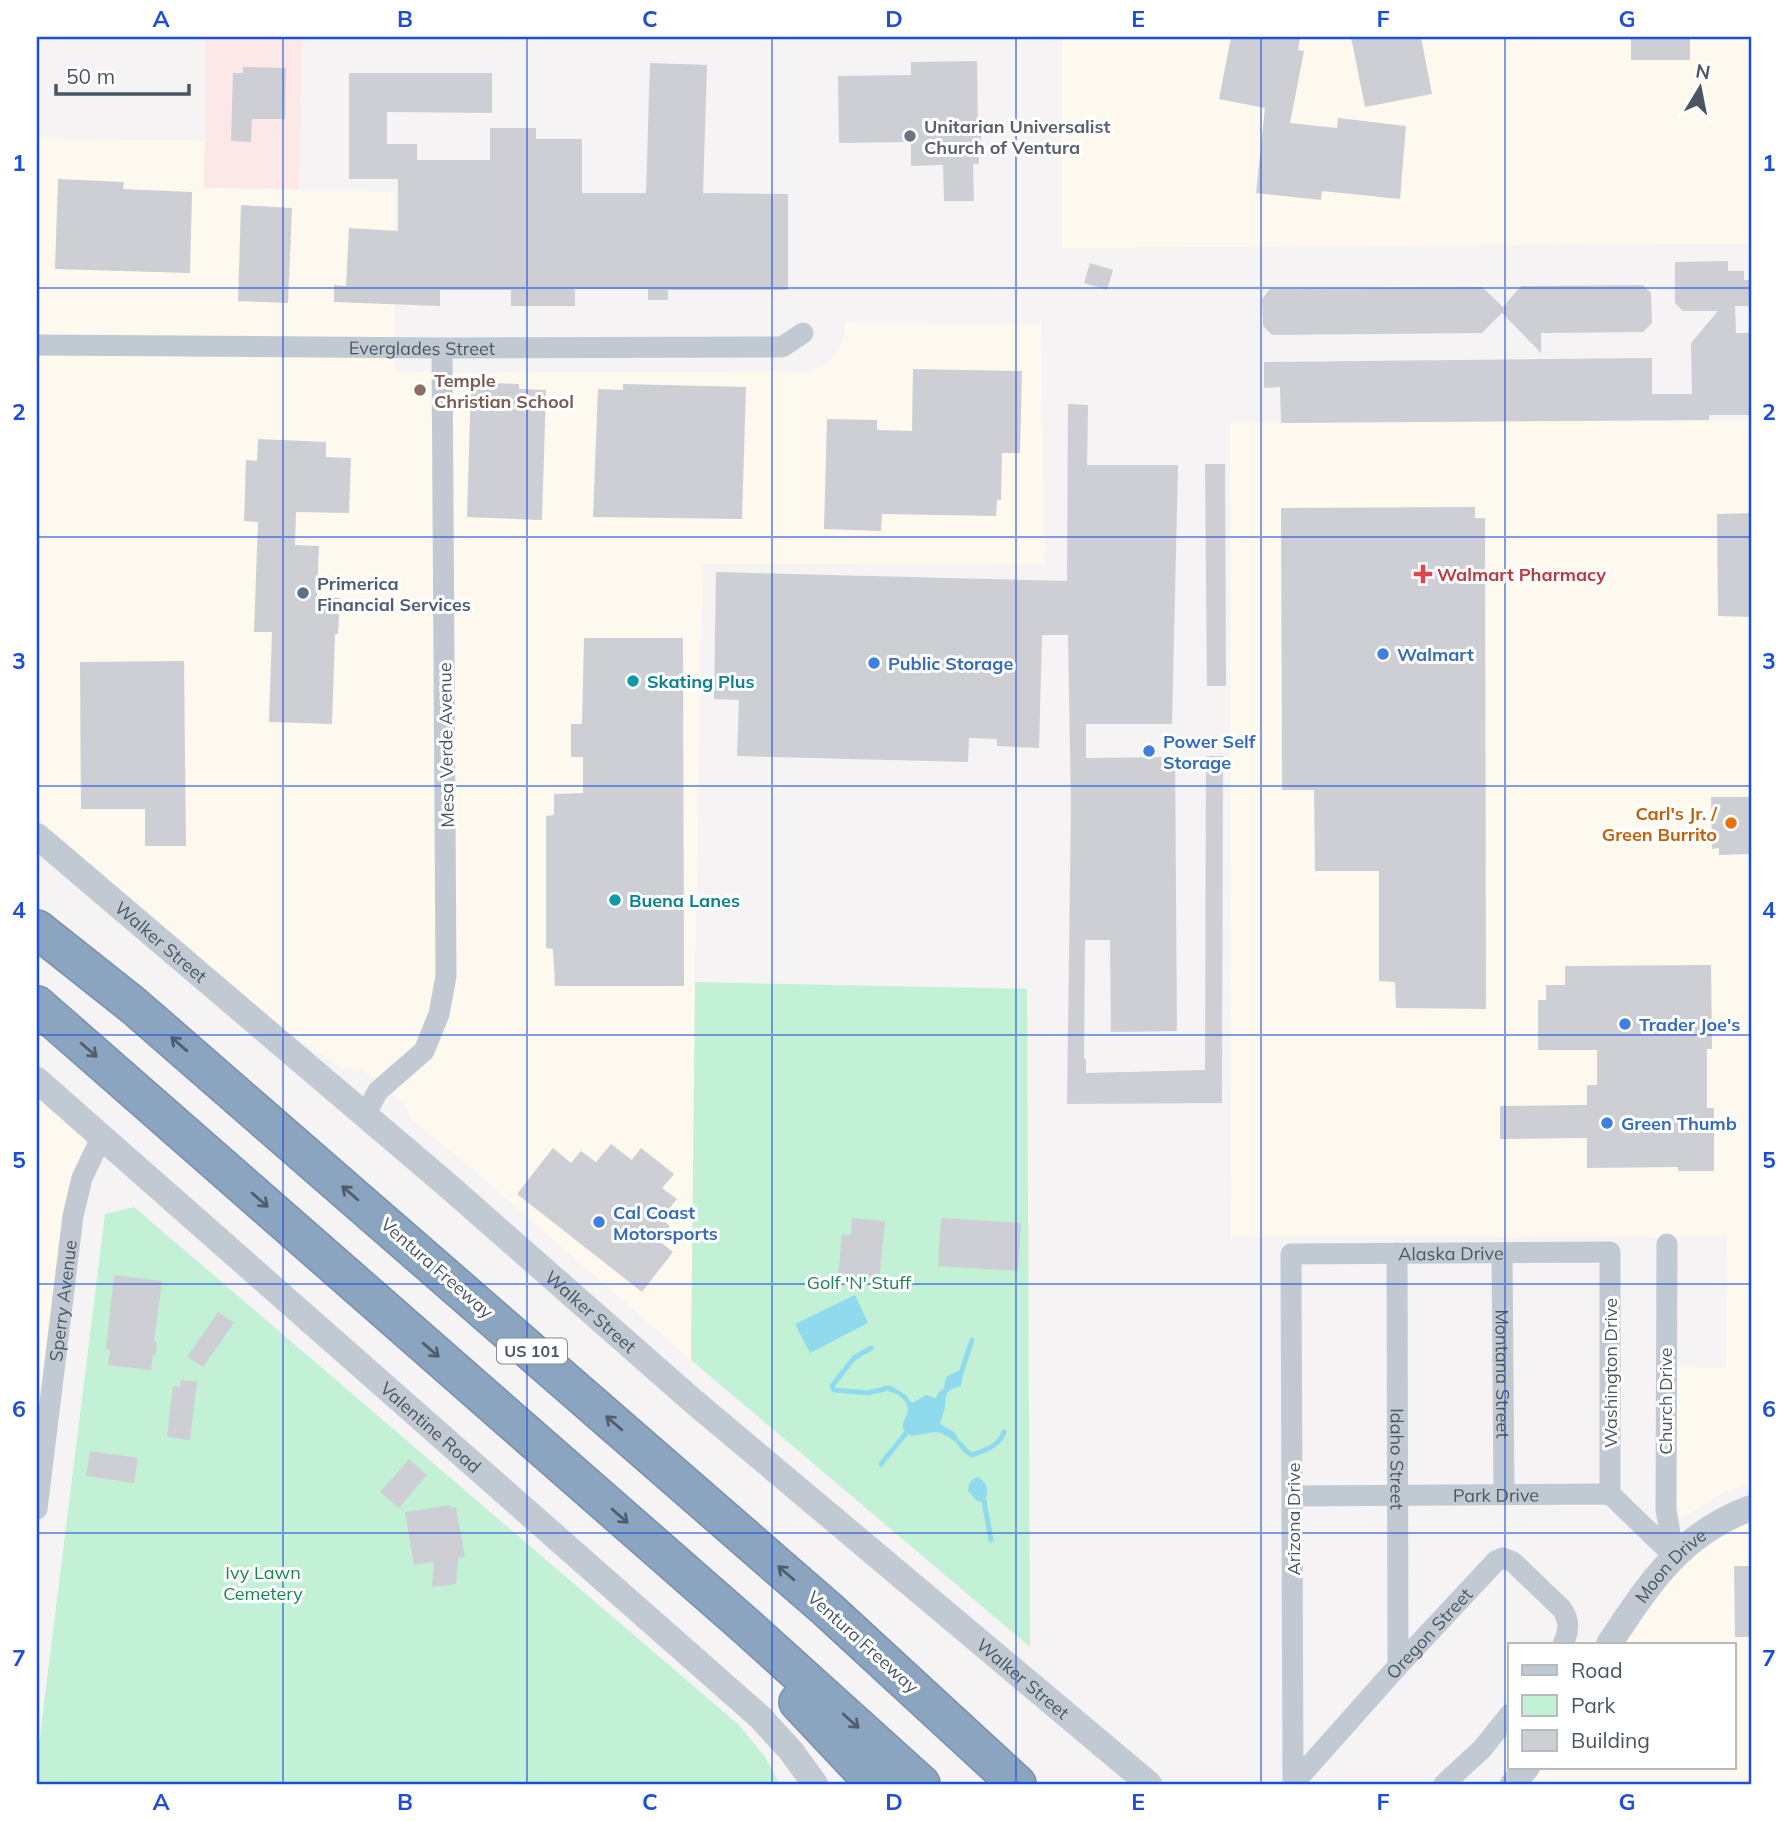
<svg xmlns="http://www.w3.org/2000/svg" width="1788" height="1821" viewBox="0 0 1788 1821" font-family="Mulish,sans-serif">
<rect width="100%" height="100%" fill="#f5f3f3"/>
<!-- commercial -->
<path fill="#fdf9ef" d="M1062,37H1751V244L1062,248Z
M37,138L205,141L204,188L395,192V371L476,373L811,371L825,365L838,352L844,338L845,322L1041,323L1045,565L703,564L695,982L691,1360L471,1168L410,1118L404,1103L364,1071L343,1069L195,970L37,836Z
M1751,421V1483L1719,1495L1681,1519L1674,1495L1671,1367L1726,1368L1727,1237H1231L1230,423Z
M37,1080L101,1138L90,1158L37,1509Z
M1751,1508V1784H1513L1527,1767H1734V1644H1609L1638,1601Z"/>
<!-- medical -->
<path fill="#fce8e6" d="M206,37H302L299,189L204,188Z"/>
<!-- green -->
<path fill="#c3f1d5" d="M695,982L1027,989L1030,1647L691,1360Z
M134,1207L739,1725L765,1757L780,1784H37V1760L105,1214Z"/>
<!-- water -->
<path fill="#90daee" d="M855,1295L868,1323L810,1353L795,1324Z
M958,1371L963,1374L961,1386C946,1390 946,1392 945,1406C945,1412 941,1418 940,1424L954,1432L961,1443L959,1445C935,1426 938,1433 911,1436L903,1429V1423C904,1419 907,1416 908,1412C909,1400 897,1393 888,1391L889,1385L906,1395L912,1403L926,1395L936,1398L938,1393L944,1388L946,1377Z
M978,1477C988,1482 991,1496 982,1502L977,1501L968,1491L969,1484L973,1479Z"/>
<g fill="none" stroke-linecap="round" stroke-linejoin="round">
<!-- stream -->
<path stroke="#90daee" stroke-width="5" d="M871,1348L854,1358L832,1386L834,1390L868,1393L888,1388
M961,1373L972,1340
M960,1444L966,1451L972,1455C986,1450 999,1446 1004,1432
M881,1464L906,1433
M984,1501L991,1540"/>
</g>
<!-- building -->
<path fill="#cdcfd5" d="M1231,37H1300L1298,50L1304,51L1290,123L1337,128L1338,118L1406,126L1400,199L1322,191L1321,200L1256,193L1265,108L1219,99Z
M1351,37H1421L1432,94L1365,107Z
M1631,37H1690V60H1631Z
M977,61L978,131H981V154H979V164H973L974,201H944L943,165L911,166V142L839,143L838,76L911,75V62Z
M650,63L707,65L703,193L788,194V290H668V300H648V289H575V306H511V290H440V306L334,302V285L346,286L349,228L398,231V179H349V73H492V113L387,112V144H417V160H490V128H536V139H582V193H646Z
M243,67L286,68L285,119H252L251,142L231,141L233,73H243Z
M58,179L124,182L123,189L192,192L190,273L55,269Z
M241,205L292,208L288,303L238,301Z
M1728,261V271H1744V280H1751V306H1735L1736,333H1751V415H1709V420L1281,423L1280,387L1264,388V362L1652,358V394H1692L1691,343L1718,311H1683L1675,303V262Z
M1090,263L1113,270L1107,290L1084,283Z
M1643,285L1651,293L1652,323L1643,332L1541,333V353L1502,313L1482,333L1272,335L1263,326L1262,299L1270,289L1482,287L1503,307L1521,286Z
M913,369L1022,371L1020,453H1002L1001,500H997L996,516L882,514L881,531L824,529L827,419L877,420V430L912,431Z
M471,382L519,384V389L546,390L542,520L467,517Z
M623,384L746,387L742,519L593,517L598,389L623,390Z
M1068,404L1088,405L1087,465H1178L1172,724H1086V758L1175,757L1177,1031L1111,1032L1110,940H1085L1084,1059H1086V1073L1205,1070L1206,756H1223L1222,1103L1067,1104L1071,805L1068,635H1042L1039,748L997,746V739L969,738L968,762L737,756L739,700L714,699L716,572L1067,581Z
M258,439L326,442V457L351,458L349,513L296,512L295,545L319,546L317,597L340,598L338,634H335L332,724L269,722L272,632H254L258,522L244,521L246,460L257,461Z
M1205,464H1225L1226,686H1207Z
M1475,507V518H1485L1486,1009L1396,1008L1395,982L1379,981V871H1315L1314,790H1282L1281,508Z
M1751,513V617L1718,616L1717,514Z
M584,638H683L684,986H555L553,949L546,948V816L554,815V794L583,793V757H571V724H582Z
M184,661L186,846H145V809H81L80,662Z
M1711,797H1751V854L1719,855V848L1712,849Z
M1711,965L1712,1049H1707V1108H1714V1171H1678V1167L1587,1168V1138L1500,1139V1106L1587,1105V1085H1597V1050H1538V1000H1546V985H1565V966Z
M611,1144L632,1160L641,1148L674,1174L662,1188L677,1199L661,1219L670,1226L658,1240L673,1252L642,1292L517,1194L553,1148L571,1163L581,1151L596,1162Z
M852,1218L885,1221L879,1280L838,1277L842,1234L851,1235Z
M941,1218L1021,1223L1018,1271L938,1266Z
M114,1275L162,1281L154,1341L157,1342L156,1355H153L151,1370L108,1365L110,1350L106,1349Z
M218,1312L234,1323L203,1367L187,1357Z
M181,1380L197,1382L190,1440L167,1437L173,1386L180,1387Z
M90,1451L138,1458L134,1483L86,1476Z
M409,1459L427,1475L399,1508L380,1492Z
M450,1505V1508L456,1507L465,1557L458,1558L456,1584L432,1587L434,1562L414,1565L405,1512Z
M1734,1566H1751V1637H1735Z"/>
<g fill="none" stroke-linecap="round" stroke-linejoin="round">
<defs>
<path id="motorway" d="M37,929L134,1006L827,1609L1017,1784
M37,1005L746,1626L921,1784
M798,1702L875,1784"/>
</defs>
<!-- motorway casing -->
<use href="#motorway" stroke="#7690ad" stroke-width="40"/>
<!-- minor -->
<g stroke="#c1cad2" stroke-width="21">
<path id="s1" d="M37,345L442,348L782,347L803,333"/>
<path d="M365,1115L378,1091L424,1051L439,1014L446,976L442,348"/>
<path d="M1667,1244L1666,1510L1674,1556"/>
<path id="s2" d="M1397,1253L1398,1666"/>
<path id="s3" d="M1502,1253L1504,1494"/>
<path id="s4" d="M1293,1496L1610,1494L1674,1556"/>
<path id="s5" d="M37,1509L73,1216L82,1178L101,1138"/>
<path id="s6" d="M1293,1784L1291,1254L1610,1252V1494"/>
<path id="s7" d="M1293,1784L1398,1666L1496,1561L1503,1558L1513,1562L1562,1609C1570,1621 1569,1631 1563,1644"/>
<path d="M1444,1784L1482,1749L1510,1714"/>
</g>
<!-- tertiary -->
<g stroke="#c1cad2" stroke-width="26">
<path id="s8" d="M37,836L446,1184L693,1401L1149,1784"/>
<path id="s9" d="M37,1080L760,1717L791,1751L815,1784"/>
<path id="s10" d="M1609,1644C1649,1584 1680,1534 1751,1508"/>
<path d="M1513,1784L1527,1767"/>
</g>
<!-- motorway -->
<use href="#motorway" stroke="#8ba5c1" stroke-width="37"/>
</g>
<!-- one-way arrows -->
<defs><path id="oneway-shaft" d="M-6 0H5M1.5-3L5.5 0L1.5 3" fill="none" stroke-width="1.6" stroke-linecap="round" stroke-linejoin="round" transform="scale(1.75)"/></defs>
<g stroke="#505e6b">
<use href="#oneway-shaft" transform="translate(179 1044) rotate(-139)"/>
<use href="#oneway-shaft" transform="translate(89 1050) rotate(41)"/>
<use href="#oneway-shaft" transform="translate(350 1193) rotate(-139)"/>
<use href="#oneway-shaft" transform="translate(260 1200) rotate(41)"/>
<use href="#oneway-shaft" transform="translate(431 1350) rotate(41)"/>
<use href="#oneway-shaft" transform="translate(614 1423) rotate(-139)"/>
<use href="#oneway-shaft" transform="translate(620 1516) rotate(41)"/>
<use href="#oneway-shaft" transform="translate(786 1573) rotate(-139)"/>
<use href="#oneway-shaft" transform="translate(851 1721) rotate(42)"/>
</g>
<!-- grid -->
<path fill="none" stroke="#1d4ed8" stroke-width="2" stroke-opacity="0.55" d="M283,37V1784M527,37V1784M772,37V1784M1016,37V1784M1261,37V1784M1505,37V1784M37,288H1751M37,537H1751M37,786H1751M37,1035H1751M37,1284H1751M37,1533H1751"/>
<!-- markers -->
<circle fill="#6b7280" stroke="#fff" stroke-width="2.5" cx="910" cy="136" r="7"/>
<circle fill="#8d6e63" stroke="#fff" stroke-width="2.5" cx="420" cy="390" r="7"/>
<path fill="#e0444e" stroke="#fff" stroke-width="2.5" d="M1419.5 563.5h7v7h7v7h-7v7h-7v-7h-7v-7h7z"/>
<circle fill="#5c6f8a" stroke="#fff" stroke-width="2.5" cx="303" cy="593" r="7"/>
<g fill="#3f7fe0" stroke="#fff" stroke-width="2.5">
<circle cx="1383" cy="654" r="7"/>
<circle cx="874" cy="663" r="7"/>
<circle cx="1149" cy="751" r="7"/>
<circle cx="1625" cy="1024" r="7"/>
<circle cx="1607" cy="1123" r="7"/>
<circle cx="599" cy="1222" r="7"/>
</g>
<g fill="#0f9aa8" stroke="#fff" stroke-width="2.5">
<circle cx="633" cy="681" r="7"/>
<circle cx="615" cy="900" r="7"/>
</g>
<circle fill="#e8710a" stroke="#fff" stroke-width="2.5" cx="1731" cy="823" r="7"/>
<g text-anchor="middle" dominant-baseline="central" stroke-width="6" stroke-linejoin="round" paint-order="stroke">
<!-- shield labels -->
<rect fill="#fff" stroke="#808990" stroke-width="2" x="497" y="1338.5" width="70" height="25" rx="5"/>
<g font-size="16" font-weight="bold" fill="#4a5661">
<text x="532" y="1351">US 101</text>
</g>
<!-- worship labels -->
<g font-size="18" font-weight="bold" fill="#5b616d" stroke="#fff" text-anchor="start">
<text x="924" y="126">Unitarian Universalist<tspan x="924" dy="21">Church of Ventura</tspan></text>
</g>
<!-- street labels -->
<g font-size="18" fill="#4a5661" stroke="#fff">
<text stroke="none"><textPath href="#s1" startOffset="385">Everglades Street</textPath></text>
<text transform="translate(446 745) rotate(-91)">Mesa Verde Avenue</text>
<text stroke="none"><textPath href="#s8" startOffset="163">Walker Street</textPath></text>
<text stroke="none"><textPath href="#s6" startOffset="690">Alaska Drive</textPath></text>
<text transform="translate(437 1268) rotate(41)">Ventura Freeway</text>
<text stroke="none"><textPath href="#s5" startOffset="210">Sperry Avenue</textPath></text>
<text stroke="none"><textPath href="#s8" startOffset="730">Walker Street</textPath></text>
<text stroke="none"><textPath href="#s3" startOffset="121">Montana Street</textPath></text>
<text transform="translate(1610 1373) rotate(-90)">Washington Drive</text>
<text transform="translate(1665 1401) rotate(-90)">Church Drive</text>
<text stroke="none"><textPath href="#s9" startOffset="525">Valentine Road</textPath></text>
<text stroke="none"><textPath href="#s2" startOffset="206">Idaho Street</textPath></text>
<text stroke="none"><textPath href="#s4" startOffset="203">Park Drive</textPath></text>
<text transform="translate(1293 1519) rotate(-90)">Arizona Drive</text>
<text stroke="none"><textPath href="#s10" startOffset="100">Moon Drive</textPath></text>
<text stroke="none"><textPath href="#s7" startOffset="203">Oregon Street</textPath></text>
<text transform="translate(863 1642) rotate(42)">Ventura Freeway</text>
<text stroke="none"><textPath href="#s8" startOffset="1297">Walker Street</textPath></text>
</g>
<!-- education labels -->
<g font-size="18" font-weight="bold" fill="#785e54" stroke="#fff" text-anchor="start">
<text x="434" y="380">Temple<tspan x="434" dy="21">Christian School</tspan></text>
</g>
<!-- health labels -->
<g font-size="18" font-weight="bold" fill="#be3a42" stroke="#fff" text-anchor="start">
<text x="1437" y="574">Walmart Pharmacy</text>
</g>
<!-- service labels -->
<g font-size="18" font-weight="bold" fill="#4e5e75" stroke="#fff" text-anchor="start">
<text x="317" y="583">Primerica<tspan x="317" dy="21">Financial Services</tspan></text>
</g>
<!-- shop labels -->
<g font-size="18" font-weight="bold" fill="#366cbe" stroke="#fff" text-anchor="start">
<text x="1397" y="654">Walmart</text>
<text x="888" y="663">Public Storage</text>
<text x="1163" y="741">Power Self<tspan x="1163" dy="21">Storage</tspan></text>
<text x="1639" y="1024">Trader Joe's</text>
<text x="1621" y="1123">Green Thumb</text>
<text x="613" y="1212">Cal Coast<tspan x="613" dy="21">Motorsports</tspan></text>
</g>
<!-- culture labels -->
<g font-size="18" font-weight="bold" fill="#0d838f" stroke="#fff" text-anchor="start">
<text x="647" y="681">Skating Plus</text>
<text x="629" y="900">Buena Lanes</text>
</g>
<!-- food labels -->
<g font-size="18" font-weight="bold" fill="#c56008" stroke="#fff" text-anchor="end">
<text x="1717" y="813">Carl's Jr. /<tspan x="1717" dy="21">Green Burrito</tspan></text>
</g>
<!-- park labels -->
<g font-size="18" fill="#17864f" stroke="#fff">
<text x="859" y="1282">Golf 'N' Stuff</text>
<text x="263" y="1572">Ivy Lawn<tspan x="263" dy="21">Cemetery</tspan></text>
</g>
</g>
<!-- border -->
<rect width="1788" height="1821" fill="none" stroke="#ffffff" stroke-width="77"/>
<!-- legend -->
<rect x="1508" y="1643" width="228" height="126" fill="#ffffff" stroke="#b7bbc0" stroke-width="2"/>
<rect x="1522" y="1665" width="35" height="10" fill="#c1cad2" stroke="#b7bbc0" stroke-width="2"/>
<text x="1571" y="1678" font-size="21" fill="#4a5661">Road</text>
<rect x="1522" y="1695" width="35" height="21" fill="#c3f1d5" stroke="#b7bbc0" stroke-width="2"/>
<text x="1571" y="1713" font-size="21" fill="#4a5661">Park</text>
<rect x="1522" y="1730" width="35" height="21" fill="#cdcfd5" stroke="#b7bbc0" stroke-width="2"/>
<text x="1571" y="1748" font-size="21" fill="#4a5661">Building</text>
<!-- north arrow -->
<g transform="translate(1700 88) rotate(10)" stroke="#ffffff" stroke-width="5" paint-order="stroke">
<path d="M0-5L12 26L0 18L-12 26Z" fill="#4a5661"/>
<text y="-10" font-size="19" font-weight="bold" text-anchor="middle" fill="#4a5661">N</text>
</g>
<!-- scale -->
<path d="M56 84v10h133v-10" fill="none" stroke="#4a5661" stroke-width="3.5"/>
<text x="66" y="84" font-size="21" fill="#4a5661" stroke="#ffffff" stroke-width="5" paint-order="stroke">50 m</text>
<rect x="38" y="38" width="1712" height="1745" fill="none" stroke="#1d4ed8" stroke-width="2.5"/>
<g font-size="23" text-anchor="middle" font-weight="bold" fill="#1d4ed8">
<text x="161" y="27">A</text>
<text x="405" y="27">B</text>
<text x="650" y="27">C</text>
<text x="894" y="27">D</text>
<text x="1138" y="27">E</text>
<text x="1383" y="27">F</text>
<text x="1627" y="27">G</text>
<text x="19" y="171">1</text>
<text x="1769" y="171">1</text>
<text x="19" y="420">2</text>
<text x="1769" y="420">2</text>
<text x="19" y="669">3</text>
<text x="1769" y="669">3</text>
<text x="19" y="918">4</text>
<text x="1769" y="918">4</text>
<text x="19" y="1168">5</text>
<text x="1769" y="1168">5</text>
<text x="19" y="1417">6</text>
<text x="1769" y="1417">6</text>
<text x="19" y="1666">7</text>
<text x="1769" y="1666">7</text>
<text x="161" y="1810">A</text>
<text x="405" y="1810">B</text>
<text x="650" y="1810">C</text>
<text x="894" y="1810">D</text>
<text x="1138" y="1810">E</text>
<text x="1383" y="1810">F</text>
<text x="1627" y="1810">G</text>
</g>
</svg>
